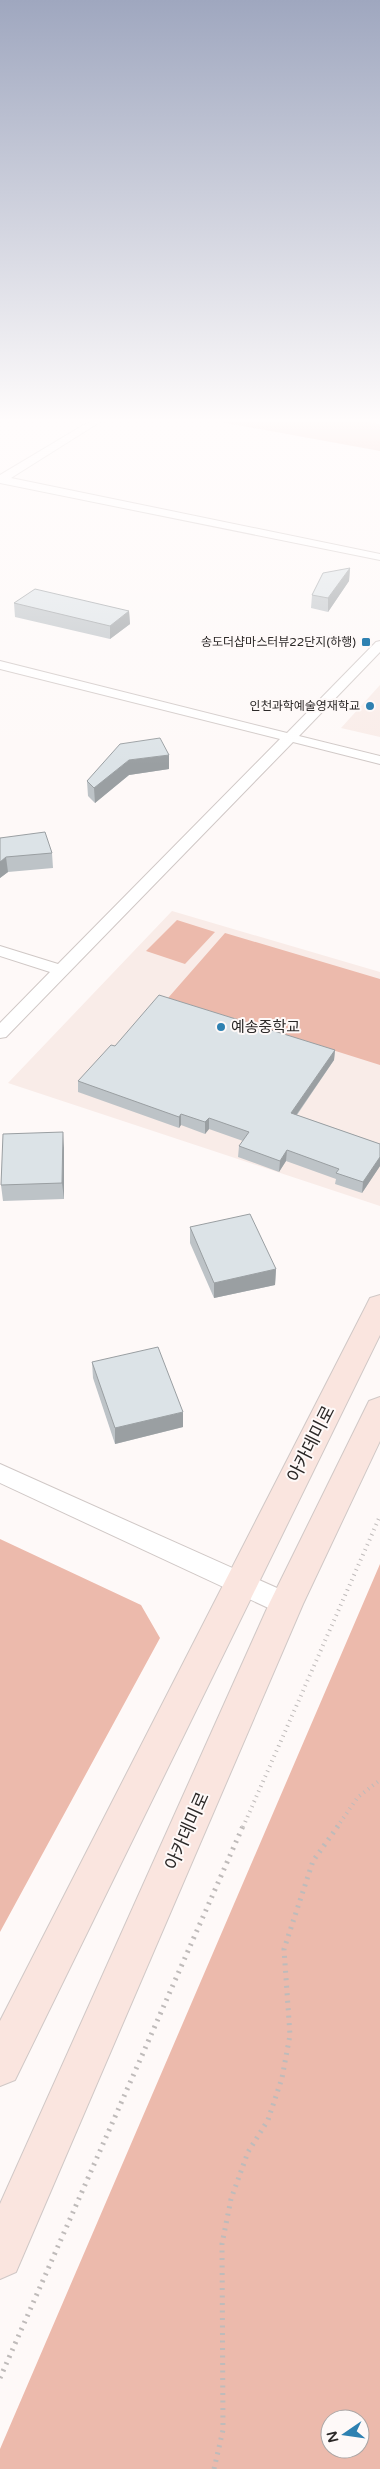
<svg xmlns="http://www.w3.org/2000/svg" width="380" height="2469" viewBox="0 0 380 2469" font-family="'Varela Round','Noto Sans KR',sans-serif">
<rect width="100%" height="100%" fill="#fef9f8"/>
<!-- built -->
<path fill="#f9ece8" d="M380,685V737L341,728Z
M172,911L380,972V1206L8,1083Z"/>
<!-- green -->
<path fill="#ecbaac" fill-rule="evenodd" d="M210,420H353L380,424V451Z
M177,920L215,932L185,964L146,951Z
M225,933L380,979V1065L168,998Z
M0,1539L141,1605L160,1638L0,1932Z
M380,1564V2469H0V2449ZM330,2419H360V2449H330Z"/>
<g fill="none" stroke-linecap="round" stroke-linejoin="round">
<defs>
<path id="minor" d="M92,420H103L11,478L380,554V560L0,483V475Z
M380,641V652L299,736L380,756V764L293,742L6,1037L0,1038V1023L50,972L0,956V946L58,964L280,739L0,669V661L287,733L376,642Z
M0,1464L295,1596L298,1604L295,1612L286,1615L277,1612L0,1483Z"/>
<path id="secondary" d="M380,1295V1335L15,2080L0,2086V2021L366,1306L370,1298Z
M380,1397V1441L303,1604L16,2272L0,2279V2204L269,1604L369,1401Z"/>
</defs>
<!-- minor casing -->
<use href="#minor" stroke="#d0c8c6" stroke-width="2"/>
<!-- secondary casing -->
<use href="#secondary" stroke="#d0c8c6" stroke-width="2"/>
<!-- path-far1 -->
<path stroke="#bfbbba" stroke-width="4" stroke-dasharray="1 4.5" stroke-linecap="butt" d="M243,1827L380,1516
M337,1827L358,1797L380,1780"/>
<!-- path -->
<path stroke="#bfbbba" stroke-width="5" stroke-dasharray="2 5.5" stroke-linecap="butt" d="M0,2378L243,1826
M214,2469L223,2430L222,2244L231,2199L248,2152L268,2120L282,2078L290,2035L284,1949L313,1861L338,1826"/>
<!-- minor -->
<use href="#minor" fill="#fff" fill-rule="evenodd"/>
<!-- secondary -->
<use href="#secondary" fill="#fae5df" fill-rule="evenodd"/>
</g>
<!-- wall -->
<path fill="#bdc3c7" d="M350,568L349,581L328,612L311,608L312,595Z
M14,603L129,611L130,624L110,639L15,617Z
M169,755V769L129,775L95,803L88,796L87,781Z
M0,838L52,853L53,868L8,872L0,878Z
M115,1046L335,1050L334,1060L297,1115L380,1144V1166L362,1193L335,1184L336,1179L286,1161L279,1172L238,1157L239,1146L243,1141L209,1129L205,1134L181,1125L179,1128L78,1092V1081Z
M64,1148V1199L3,1201L1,1185Z
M190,1227L276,1269L275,1285L214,1298L190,1243Z
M92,1362L183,1427L115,1444L93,1378Z"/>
<!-- shaded-wall -->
<path fill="#9a9fa2" d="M350,568L349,581L328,612V598Z
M129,611L130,624L110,639V626Z
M169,755V769L129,775L95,803L94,788L129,760Z
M6,857L8,872L0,878V862Z
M335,1050L334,1060L290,1124L291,1113Z
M181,1114V1125L179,1128V1117Z
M209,1118V1129L205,1134V1122Z
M63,1132L64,1148V1199L62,1183Z
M287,1150L286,1161L279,1172L280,1161Z
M380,1157V1166L362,1193L363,1182Z
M276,1269L275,1285L214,1298V1283Z
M183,1412V1427L115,1444V1428Z"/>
<!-- building -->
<path fill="#dce3e7" stroke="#9a9fa2" d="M350,568L328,598L312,595L323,573Z
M35,589L129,611L110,626L14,603Z
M160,738L169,755L129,760L94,788L87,781L120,744Z
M45,832L52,853L6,857L0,862V838Z
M159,995L335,1050L291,1113L380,1144V1157L363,1182L336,1173L339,1169L287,1150L280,1161L239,1146L249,1132L209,1118L205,1122L181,1114L179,1117L78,1081L111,1045L115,1046Z
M63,1132L62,1183L1,1185L3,1134Z
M250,1214L276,1269L214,1283L190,1227Z
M158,1347L183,1412L115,1428L92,1362Z"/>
<!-- sky -->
<linearGradient id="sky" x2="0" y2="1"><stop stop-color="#9fa7bf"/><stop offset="0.55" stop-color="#fffcfc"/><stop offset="1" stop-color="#fffcfc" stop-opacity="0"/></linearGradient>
<rect width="380" height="765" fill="url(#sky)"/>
<!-- markers -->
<g fill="#2e81b1" stroke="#fef9f8" stroke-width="2">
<rect x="361" y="637" width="10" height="10" rx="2.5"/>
<circle cx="370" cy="706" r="5"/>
<circle cx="221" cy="1027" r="5"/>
</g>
<g text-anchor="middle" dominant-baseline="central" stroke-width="4" stroke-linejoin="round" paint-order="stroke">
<!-- far-poi labels -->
<g font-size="12" fill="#2c2928" stroke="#fef9f8" text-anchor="end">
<text x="356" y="642">송도더샵마스터뷰22단지(하행)</text>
<text x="360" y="706">인천과학예술영재학교</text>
</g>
<!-- poi labels -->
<g font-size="15" fill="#2c2928" stroke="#fef9f8" text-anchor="start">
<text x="231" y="1027">예송중학교</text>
</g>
<!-- near-street labels -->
<g font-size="18" fill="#2c2928" stroke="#fef9f8">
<text transform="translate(311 1444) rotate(-63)">아카데미로</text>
<text transform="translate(187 1831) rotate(-66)">아카데미로</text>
</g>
</g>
<!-- north arrow -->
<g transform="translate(345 2434) rotate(257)"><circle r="24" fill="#fef9f8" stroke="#aaa6a5"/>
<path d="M0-4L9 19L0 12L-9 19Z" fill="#2e81b1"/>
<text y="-8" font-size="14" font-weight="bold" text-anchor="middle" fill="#2c2928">N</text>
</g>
</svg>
